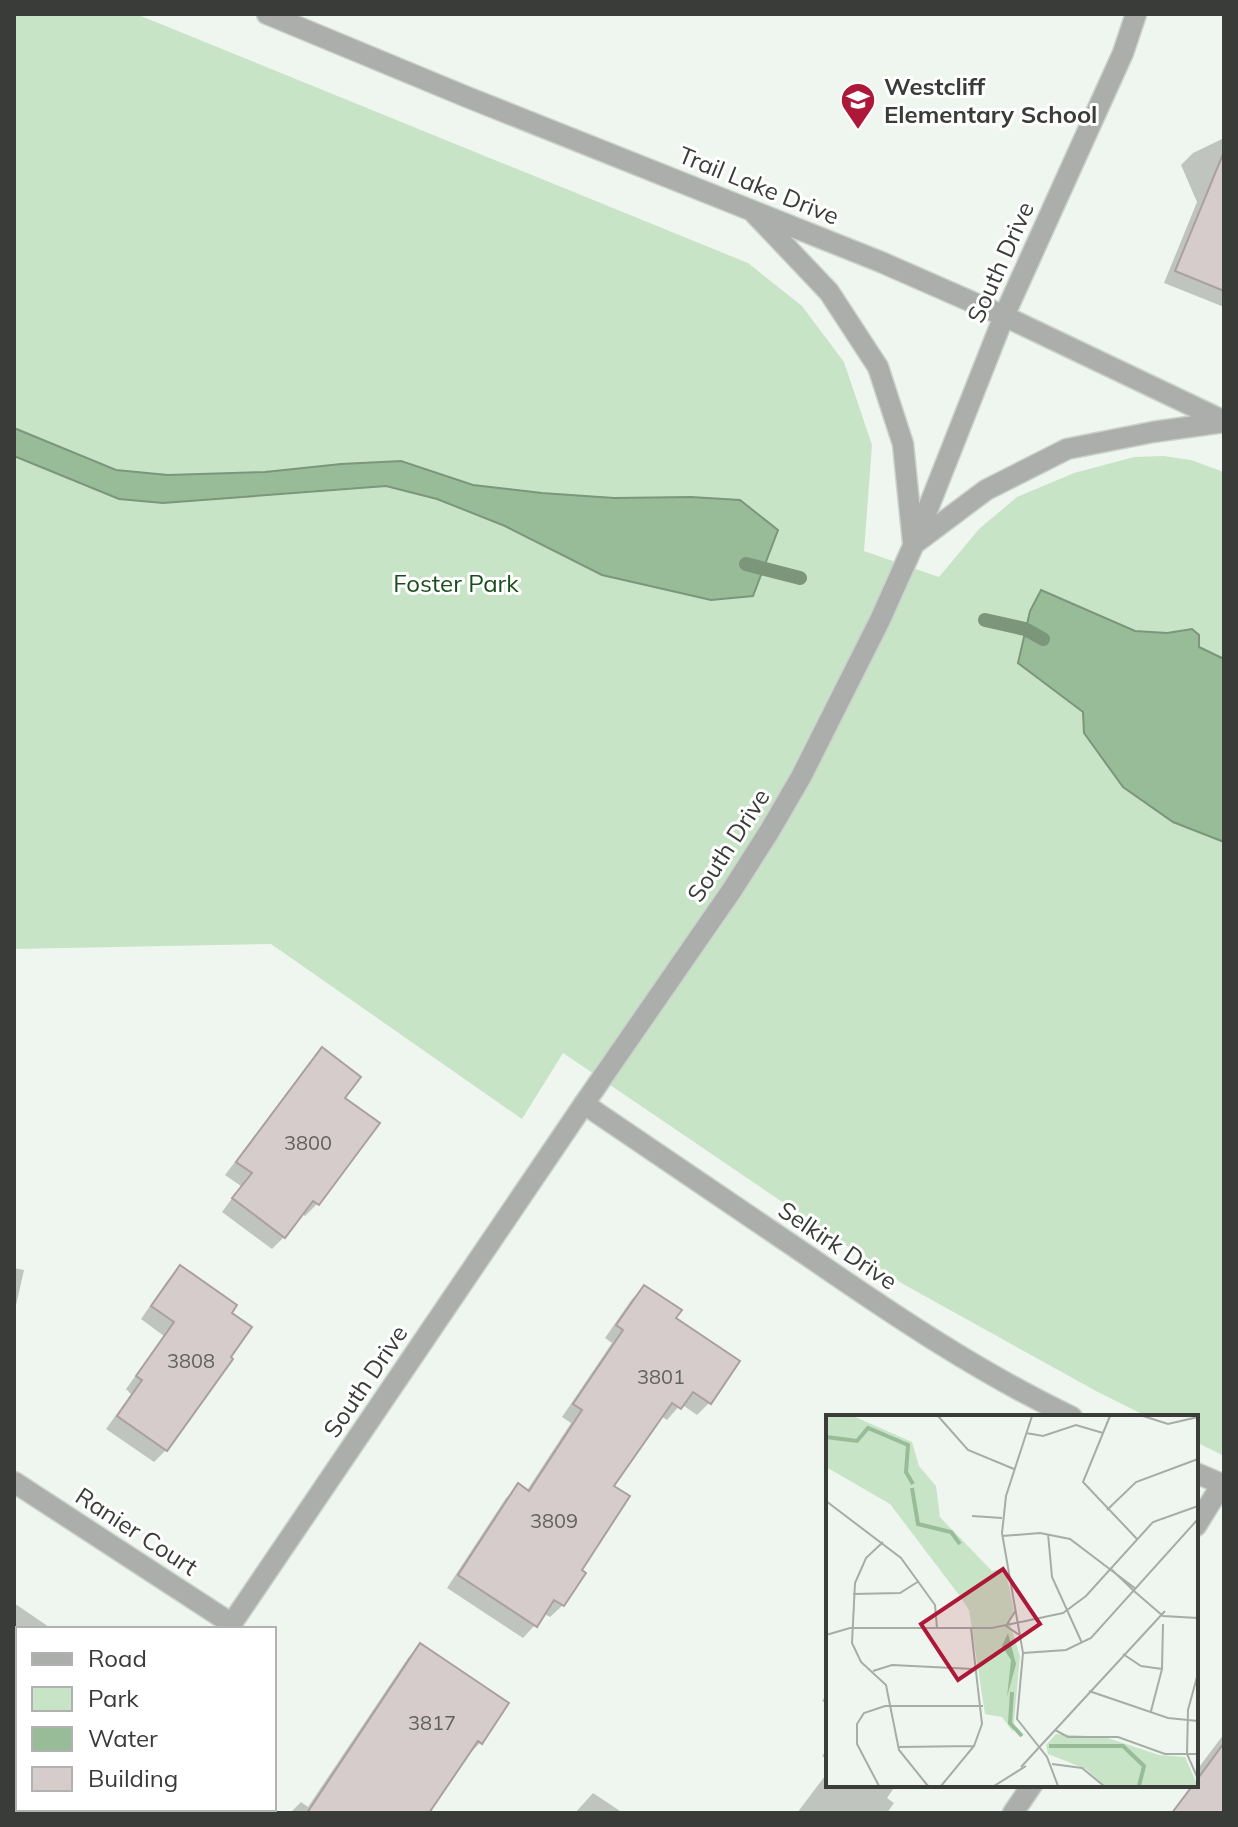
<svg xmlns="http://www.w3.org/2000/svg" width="1238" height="1827" viewBox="0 0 1238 1827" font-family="Mulish,sans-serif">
<rect width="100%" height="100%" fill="#eff6ef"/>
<!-- green -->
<path fill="#c8e4c7" d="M14,14H136L748,263L802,306L844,362L872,445L864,551L939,577L979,529L1017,497L1074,473L1134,457L1163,456L1191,460L1224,472V1456L1196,1442V1417H1148L1096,1391L903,1284L563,1053L522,1119L271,944L14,949Z"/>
<!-- water -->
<path fill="#98bc97" stroke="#7c967b" stroke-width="2" d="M14,428L116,470L168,475L265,472L341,464L401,461L473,485L542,493L614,498L691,497L740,500L778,530L753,596L711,600L602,575L505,526L437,499L386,486L163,503L119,499L14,456Z
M1041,590L1135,631L1167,633L1192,629L1199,635V647L1224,659V842L1173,822L1123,787L1084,733L1083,712L1018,663L1030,611Z"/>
<!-- shadow -->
<path fill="#0003" d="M1224,138V307L1164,283L1197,202L1181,165L1193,153Z
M323,1050L343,1098L317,1204L305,1216L301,1213L284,1237L272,1249L222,1212L241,1186L225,1175L310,1062Z
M14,1268L24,1270L14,1314Z
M180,1268L230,1313L166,1450L154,1462L106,1429L131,1394L126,1389L164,1336L141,1319L168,1280Z
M645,1287L673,1319L709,1403L697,1415L681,1404L667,1420L661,1416L612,1487L579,1571L563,1605L550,1617L543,1613L535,1625L523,1638L447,1588L506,1498L518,1486L526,1492L571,1423L562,1417L612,1343L605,1338L632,1299Z
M14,1603L52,1629H18V1682L14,1686Z
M420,1645L506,1703L480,1743L408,1813H290L301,1802L308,1807L408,1658Z
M828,1693V1705L822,1701Z
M1224,1734V1813H1171L1192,1785H1196V1771Z
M828,1748V1760L822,1756Z
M828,1772V1785H896L887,1798L894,1803L887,1813H797Z
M593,1793L623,1813H575Z"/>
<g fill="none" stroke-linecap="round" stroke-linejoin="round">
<!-- stream -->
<path stroke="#7c967b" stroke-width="14" d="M746,564L800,578
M985,620L1025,629L1043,639"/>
</g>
<!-- building -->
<path fill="#d7cccc" stroke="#aaa0a0" stroke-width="2" d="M1223,154H1224V291L1175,271Z
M322,1047L361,1077L345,1098L380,1123L319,1205L313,1201L285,1238L232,1198L252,1173L236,1162Z
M180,1265L237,1305L232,1313L252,1327L231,1357L233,1359L167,1451L117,1416L142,1380L136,1376L174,1322L151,1306Z
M644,1285L682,1310L676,1318L740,1361L711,1404L693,1392L681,1409L672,1403L614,1486L630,1496L582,1570L586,1573L564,1606L554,1600L537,1627L458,1575L518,1483L529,1491L582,1410L573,1404L623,1330L616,1325Z
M420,1643L509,1703L482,1744L478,1741L429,1813H307Z
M1224,1743V1813H1172L1193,1785H1196V1781Z"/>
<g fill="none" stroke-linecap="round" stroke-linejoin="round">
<defs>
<path id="minor" d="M584,1104C660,1155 735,1207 811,1258C895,1316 980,1373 1072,1417
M1196,1473L1224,1485
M14,1482L232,1624
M1196,1526L1222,1484
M1013,1813L1032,1785"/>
<path id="tertiary" d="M267,14L467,97L881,262L1004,316L1224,421
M755,214L829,292L878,367L903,444L913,542
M914,544L986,490L1067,449L1153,432L1224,422
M228,1629L584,1104L732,890L769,832L801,777L880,620L914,544L1004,316L1123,53L1136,14
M105,1813L107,1809"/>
</defs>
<!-- minor casing -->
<use href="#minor" stroke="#cbd1cb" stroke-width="23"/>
<!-- tertiary casing -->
<use href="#tertiary" stroke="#cbd1cb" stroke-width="23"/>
<!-- minor -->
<use href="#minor" stroke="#abaeab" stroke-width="20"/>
<!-- tertiary -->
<use href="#tertiary" stroke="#abaeab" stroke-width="20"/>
</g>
<!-- icons -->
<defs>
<symbol id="school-pin" viewBox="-11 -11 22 30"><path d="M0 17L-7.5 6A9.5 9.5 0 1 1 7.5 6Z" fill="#ad1838" stroke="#fff"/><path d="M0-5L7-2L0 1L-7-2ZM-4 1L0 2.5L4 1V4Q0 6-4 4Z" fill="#fff"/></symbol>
</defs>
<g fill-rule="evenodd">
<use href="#school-pin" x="838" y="80" width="40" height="54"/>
</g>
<g text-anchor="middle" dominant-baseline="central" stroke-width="6" stroke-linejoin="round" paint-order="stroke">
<!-- number labels -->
<g font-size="20" fill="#60605e">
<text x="308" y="1142">3800</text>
<text x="191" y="1360">3808</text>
<text x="661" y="1376">3801</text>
<text x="554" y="1520">3809</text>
<text x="432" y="1722">3817</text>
</g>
<!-- poi labels -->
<g font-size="24" font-weight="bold" fill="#393c39" stroke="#fff" text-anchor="start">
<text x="884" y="86">Westcliff<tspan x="884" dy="28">Elementary School</tspan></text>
</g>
<!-- street labels -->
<g font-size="24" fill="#393c39" stroke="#fff">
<text transform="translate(759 185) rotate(22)">Trail Lake Drive</text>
<text transform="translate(1000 262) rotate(-66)">South Drive</text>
<text transform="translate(728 845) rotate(-57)">South Drive</text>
<text transform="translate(838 1245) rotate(34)">Selkirk Drive</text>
<text transform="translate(365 1381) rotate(-56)">South Drive</text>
<text transform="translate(137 1531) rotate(33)">Ranier Court</text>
</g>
<!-- park labels -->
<g font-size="24" fill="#194d1c" stroke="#fff">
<text x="456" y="583">Foster Park</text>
</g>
</g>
<!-- overview -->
<g transform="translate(826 1415)">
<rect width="372" height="372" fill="#eff6ef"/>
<path d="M0,1H27L86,27L93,51L110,71L114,102L166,156L179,153L188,195L183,206L194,241L187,317L176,302L159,299L143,195L133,180L64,89L0,52ZM230,319L279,322L333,340L359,342L372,371H279L260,354L222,339L220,330Z" fill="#c8e4c7"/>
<path d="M182,218L190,249L181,282L185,245L176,231Z" fill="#98bc97"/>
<path fill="none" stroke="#98bc97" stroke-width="4" d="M0,22L31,26L42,13L82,30L80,57L87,69M86,73L92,109L125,117L134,129M186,277L184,308L196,321M223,331H297L318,351L313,371"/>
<path fill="none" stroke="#a6aca6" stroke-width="2" d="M112,1L142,35L188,54M206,1L180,81L176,118L197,238L191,304L221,342L232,371M284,1L257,67L311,124M317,1L342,9L372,2M200,18L217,21L250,10L277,18M0,86L75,143L109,190L111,213M281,95L310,67L372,44M146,101L176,103M222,119L226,162L256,228M176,121L214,118L244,124L310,174M57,127L40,143L29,168L26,228L35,247L60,270L73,335L102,371M285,154L307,175M372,155L371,262L362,295L361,339L372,364M308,176L337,201L372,203M27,179L74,178L93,166M190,195L180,211L195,221M0,220L24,213H166L237,198L260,181L327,107L372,91M197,238L240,235L265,223L372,104M297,239L315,251L336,254M47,256L66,250L147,254M263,276L342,303L372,306M325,296L336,254L337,209M229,315L242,322H292L339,339H372M72,332L148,331M226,349L256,353L278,371M195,352L339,196M53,371L31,329V309L38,298L59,291H157M115,371L148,331L156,309L145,213M168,371L200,351"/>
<path fill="#ad1838" fill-opacity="0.15" stroke="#ad1838" stroke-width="4" d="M177,154L214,209L132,265L95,209Z"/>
<rect width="372" height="372" fill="none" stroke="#393c39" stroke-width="4"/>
</g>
<!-- border -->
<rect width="1238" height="1827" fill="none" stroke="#393c39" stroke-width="32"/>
<!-- legend -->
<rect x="16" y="1627" width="260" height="184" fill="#ffffff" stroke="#b0b1b0" stroke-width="2"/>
<rect x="32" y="1653" width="40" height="12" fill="#abaeab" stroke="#b0b1b0" stroke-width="2"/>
<text x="88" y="1667" font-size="24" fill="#393c39">Road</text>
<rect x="32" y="1687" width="40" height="24" fill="#c8e4c7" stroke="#b0b1b0" stroke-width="2"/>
<text x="88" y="1707" font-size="24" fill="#393c39">Park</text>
<rect x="32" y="1727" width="40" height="24" fill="#98bc97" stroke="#b0b1b0" stroke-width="2"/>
<text x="88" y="1747" font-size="24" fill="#393c39">Water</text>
<rect x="32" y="1767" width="40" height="24" fill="#d7cccc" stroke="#b0b1b0" stroke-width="2"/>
<text x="88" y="1787" font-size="24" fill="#393c39">Building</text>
</svg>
